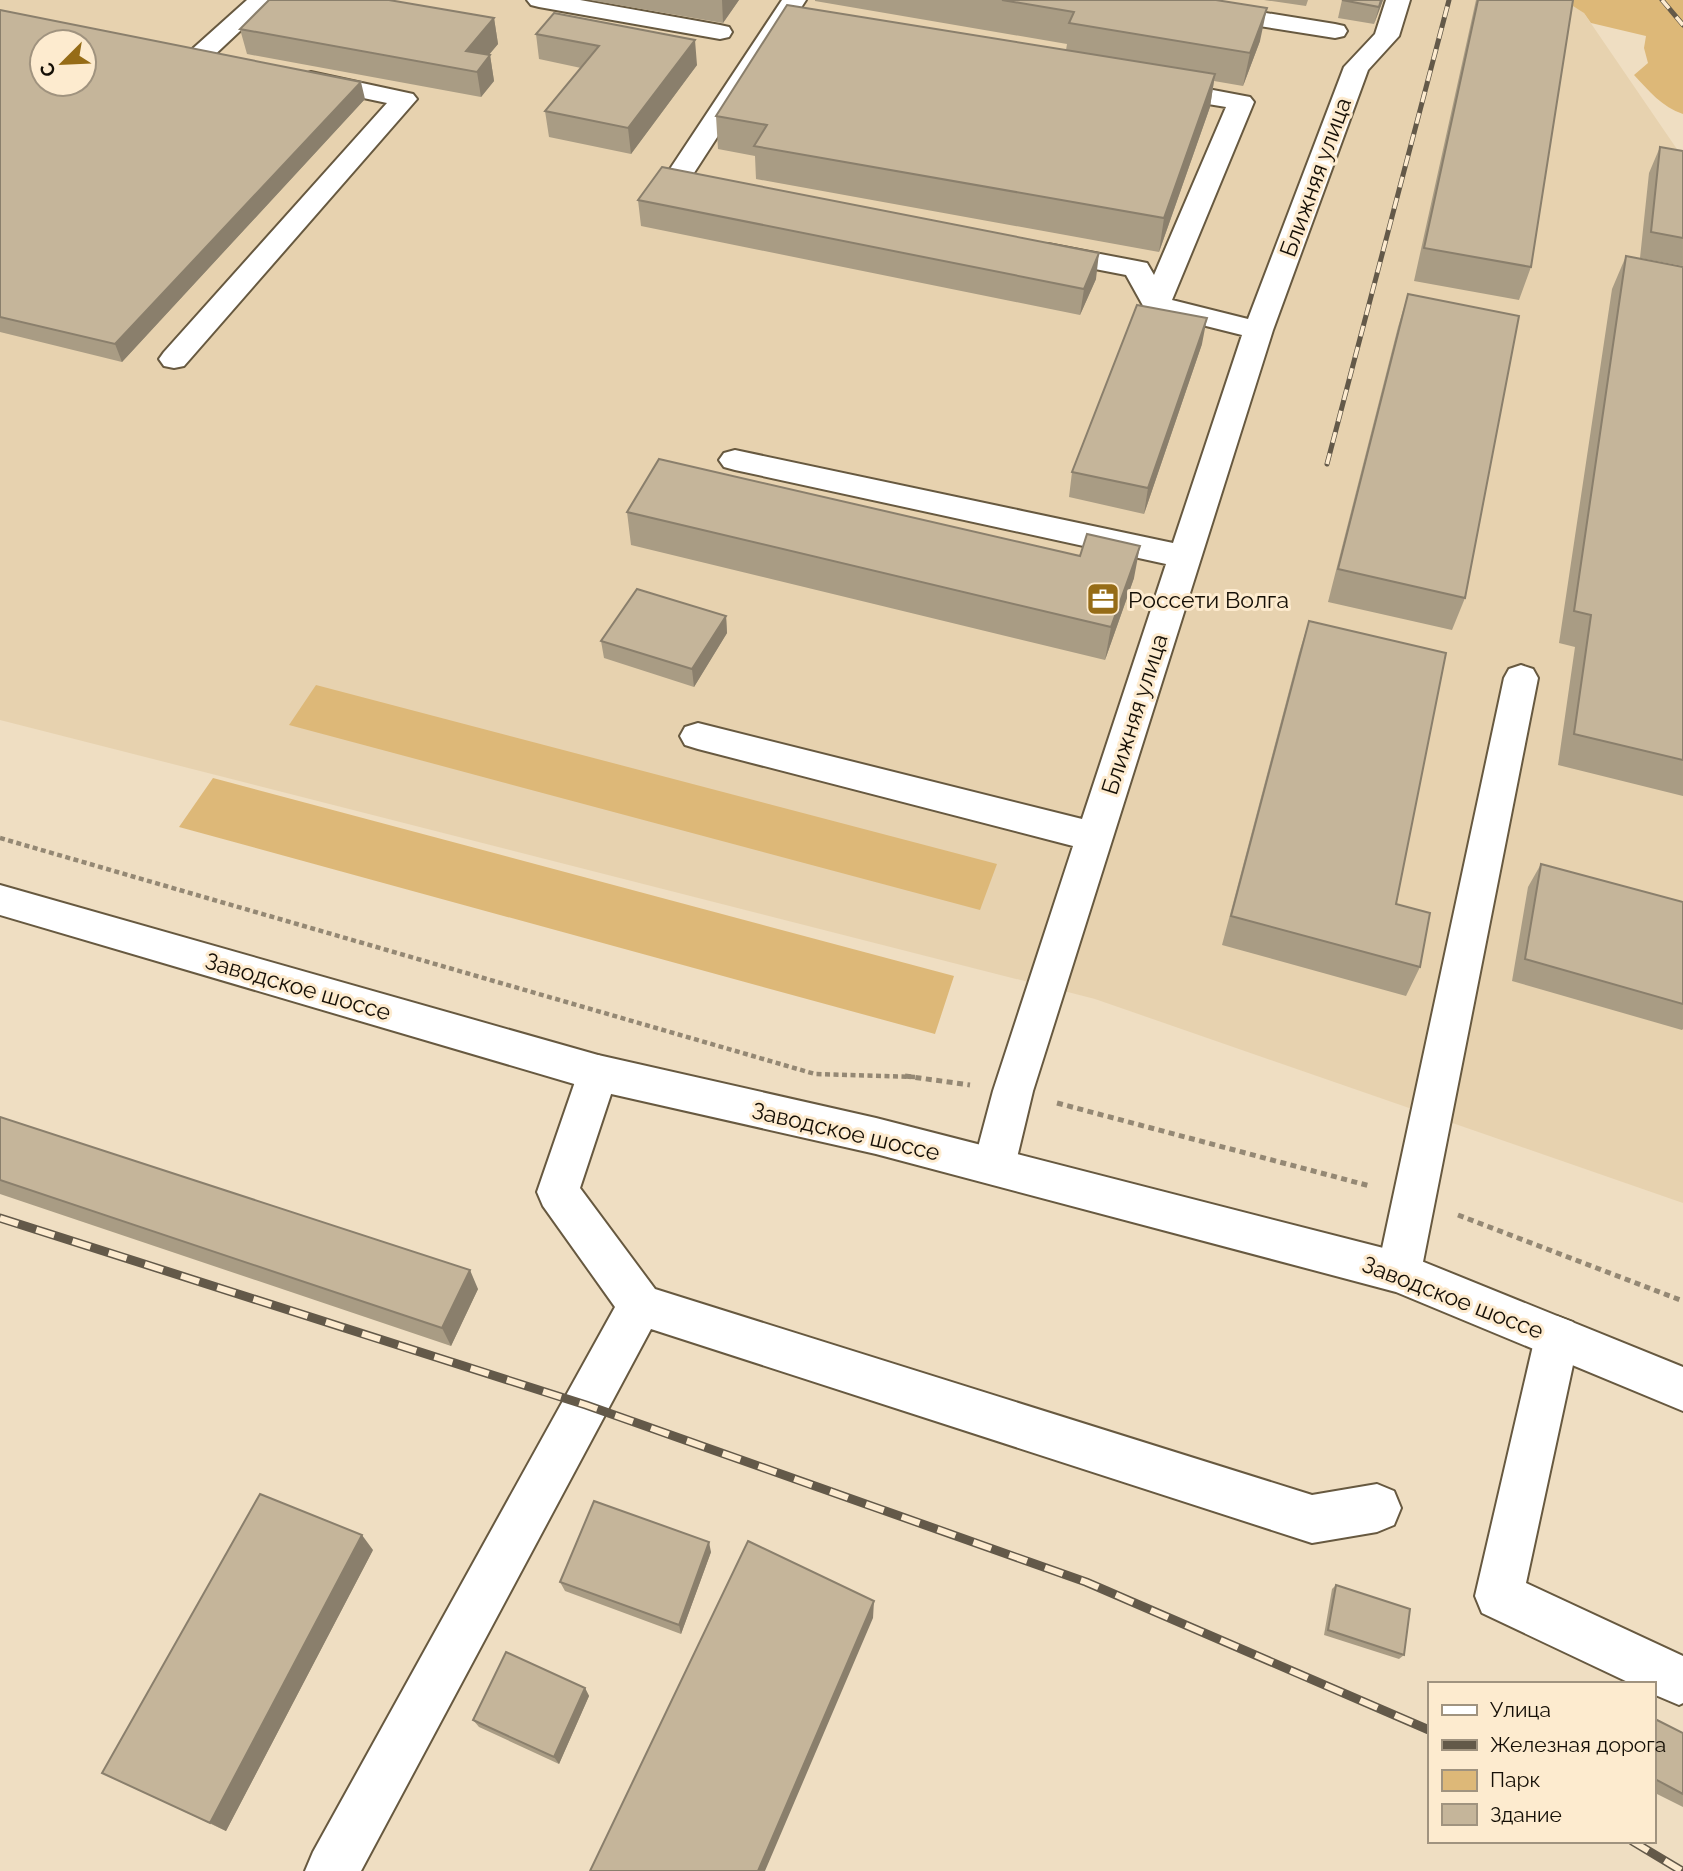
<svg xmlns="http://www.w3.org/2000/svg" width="1683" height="1871" viewBox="0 0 1683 1871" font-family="Raleway,sans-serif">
<rect width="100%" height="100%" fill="#efdec2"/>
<!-- built -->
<path fill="#e7d2af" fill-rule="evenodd" d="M0,0H1575L1683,158V1203L1095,999L0,720ZM42,42H84V84H42Z"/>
<!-- green -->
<path fill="#ddb878" d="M1481,0H1683V114C1662,107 1649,91 1634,75L1648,63L1644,48L1646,36L1591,23L1584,13L1573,6L1539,7Z
M316,685L997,864L980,910L289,725Z
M213,778L954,976L935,1034L179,827Z"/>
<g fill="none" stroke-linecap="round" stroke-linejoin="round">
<defs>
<path id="minor" d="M247,0H273L207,62L198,64L189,62L186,57L189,52Z
M527,0H580L720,25L729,27L732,32L729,37L720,39L539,7L531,5Z
M782,0H806L692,176L723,182L727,188L723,194L714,196L666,187L662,181Z
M1127,0H1185L1335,24L1344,26L1347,31L1344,36L1335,38L1139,7L1131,5Z
M1386,0H1410L1399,36L1368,70L1273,330L1033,1091L1015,1166L1009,1179L994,1185L979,1179L973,1166L993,1091L1073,846L698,749L685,745L680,736L685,727L698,723L1082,819L1166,564L735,470L724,467L719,460L724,453L735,450L1173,543L1242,335L1146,311L1126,275L1038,258L1034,252L1038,246L1048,244L1137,261L1147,263L1154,275L1226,107L1160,96L1151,93L1147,88L1151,83L1160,80L1250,97L1254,102L1172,300L1248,319L1344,67L1375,34Z
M311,72L413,94L417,99L184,366L174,368L164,366L159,359L164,352L387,103L302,85L298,80L302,75Z
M1521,665L1533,669L1538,678L1421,1272L1414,1286L1399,1292L1384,1286L1377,1272L1504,678L1509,669Z
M598,1055L612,1061L618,1073L580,1188L655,1289L1312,1495L1377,1484L1394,1491L1401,1508L1394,1525L1377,1532L1312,1543L651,1329L361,1871H305L313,1852L615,1307L543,1206L537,1192L578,1073L584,1061Z
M1557,1316L1573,1322L1579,1337L1526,1583L1683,1656V1703L1679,1705L1653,1694V1684H1632L1482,1613L1475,1596L1535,1337L1541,1322Z"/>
<path id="major" d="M0,885L598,1055L876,1118L1399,1252L1683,1367V1411L1396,1292L876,1154L598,1091L0,915Z"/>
</defs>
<!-- minor casing -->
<use href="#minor" stroke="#675940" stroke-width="4"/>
<!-- major casing -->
<use href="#major" stroke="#675940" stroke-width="4"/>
<!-- path-far1 -->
<path stroke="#948874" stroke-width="4.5" stroke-dasharray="5 3.5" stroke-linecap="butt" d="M0,838L815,1074L917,1077"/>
<!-- path -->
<path stroke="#948874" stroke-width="5" stroke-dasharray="6 4.5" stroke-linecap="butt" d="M905,1076L970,1085
M1057,1103L1370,1186
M1458,1215L1683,1301"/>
<!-- minor -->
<use href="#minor" fill="#fff" fill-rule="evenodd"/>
<!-- major -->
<use href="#major" fill="#fff" fill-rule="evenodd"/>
<defs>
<path id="rail-far1" d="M1662,0L1683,25
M1327,464L1449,0"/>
<path id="rail" d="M0,1218L586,1405L1086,1582L1429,1730
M1632,1841L1682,1871"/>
</defs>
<!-- rail-far1 casing -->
<use href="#rail-far1" stroke="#635949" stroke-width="5"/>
<!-- rail casing -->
<use href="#rail" stroke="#635949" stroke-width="9"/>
<!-- rail-far1 -->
<use href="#rail-far1" stroke="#fdebcf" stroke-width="3.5" stroke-dasharray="11" stroke-linecap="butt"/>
<!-- rail -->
<use href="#rail" stroke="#fdebcf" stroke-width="6" stroke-dasharray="19" stroke-linecap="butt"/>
</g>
<!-- wall -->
<path fill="#a99c84" d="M589,0H739L723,23Z
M815,0H1216L1260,41L1243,86L1214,81L1210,107L1159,252L756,179L755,156L718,149L716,116L1066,50L1067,44L815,1Z
M1264,0H1308L1306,6Z
M1342,0H1383L1374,24L1338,18Z
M1476,0H1573L1531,267L1519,300L1414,281Z
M0,10L365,99L122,362L0,332Z
M494,18L498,44L489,55H490L494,81L481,97L247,54L240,29Z
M536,34L697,65L631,154L549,137L545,111L581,68L539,59Z
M1660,147L1683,151V266L1640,258L1649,173Z
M638,200L1096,279L1080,315L641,226Z
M1626,256L1683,267V796L1558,765L1575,647L1559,643L1612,289Z
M1408,294L1465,598L1452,630L1328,602L1398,327Z
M1202,344L1144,514L1069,497L1072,472Z
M627,512L1134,578L1105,660L631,545Z
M726,616L727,633L694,687L604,658L601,641Z
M1309,621L1396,904L1420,967L1406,996L1222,945L1299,653Z
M1541,864L1683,902V1029L1682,1030L1512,981L1528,887Z
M0,1117L478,1289L451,1346L0,1194Z
M373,1550L226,1831L102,1773Z
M711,1552L681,1634L565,1591L560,1582Z
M1336,1585L1404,1655L1399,1659L1324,1635L1332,1589Z
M585,1688L589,1696L559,1764L479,1727L473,1720Z
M1653,1718L1683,1733V1807L1653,1792Z"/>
<!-- shaded-wall -->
<path fill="#8a7f6c" d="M722,0H739L723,23Z
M1381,0H1383L1374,24L1379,7Z
M1267,8L1260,41L1243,86L1250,53Z
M494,18L498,44L475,71L466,51Z
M695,40L697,65L631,154L628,128Z
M490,55L494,81L481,97L477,72Z
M1215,74L1210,107L1159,252L1164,218Z
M361,82L365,99L122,362L115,344Z
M1099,253L1096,279L1080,315L1084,289Z
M1207,318L1202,344L1144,514L1148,488Z
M1140,546L1134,578L1105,660L1111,627Z
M726,616L727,633L694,687L692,669Z
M470,1270L478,1289L451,1346L442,1328Z
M362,1535L373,1550L226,1831L210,1823Z
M709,1542L711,1552L681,1634L679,1625Z
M874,1601L873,1618L765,1871H758Z
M585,1688L589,1696L559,1764L554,1757Z"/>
<!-- building -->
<path fill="#c5b59a" stroke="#8a7f6c" stroke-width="2" fill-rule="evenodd" d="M269,0H389L494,18L466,51L490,55L477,72L240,29Z
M1002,0H1216L1267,8L1250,53L1069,23L1074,12Z
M1342,0H1381L1379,7Z
M1478,0H1573L1531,267L1424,248Z
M787,5L1215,74L1164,218L754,146L767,125L716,116Z
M0,10L361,82L115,344L0,317ZM42,42H84V84H42Z
M554,13L695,40L628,128L545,111L599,46L536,34Z
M1660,147L1683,151V238L1651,232Z
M662,167L1099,253L1084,289L638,200Z
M1626,256L1683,267V760L1574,734L1591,615L1574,611Z
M1408,294L1519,316L1465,598L1338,569Z
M1137,305L1207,318L1148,488L1072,472Z
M659,459L1080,556L1087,534L1140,546L1111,627L627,512Z
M637,589L726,616L692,669L601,641Z
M1309,621L1446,653L1396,904L1430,913L1420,967L1231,916Z
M1541,864L1683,902V1004L1525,959Z
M0,1117L470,1270L442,1328L0,1180Z
M260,1494L362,1535L210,1823L102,1773Z
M594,1501L709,1542L679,1625L560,1582Z
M748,1541L874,1601L758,1871H590Z
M1336,1585L1410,1609L1404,1655L1328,1630Z
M506,1652L585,1688L554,1757L473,1720Z
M1653,1718L1683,1733V1794L1653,1778Z"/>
<!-- icons -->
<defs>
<symbol id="office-square" viewBox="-11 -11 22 22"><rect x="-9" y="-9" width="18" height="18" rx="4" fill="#966c17" stroke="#fdebcf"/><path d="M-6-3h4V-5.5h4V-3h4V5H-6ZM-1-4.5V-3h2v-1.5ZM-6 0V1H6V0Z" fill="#fff"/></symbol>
</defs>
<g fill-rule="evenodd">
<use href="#office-square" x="1084" y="580" width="38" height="38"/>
</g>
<g text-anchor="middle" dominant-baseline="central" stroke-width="6" stroke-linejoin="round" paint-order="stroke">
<!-- street labels -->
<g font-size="23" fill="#150f06" stroke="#fdebcf">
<text transform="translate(1315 177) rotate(-70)">Ближняя улица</text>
<text transform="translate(1134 714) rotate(-72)">Ближняя улица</text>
<text transform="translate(298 986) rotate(16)">Заводское шоссе</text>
<text transform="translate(846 1131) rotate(13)">Заводское шоссе</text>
<text transform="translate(1453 1297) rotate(21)">Заводское шоссе</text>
</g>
<!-- poi labels -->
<g font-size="23" fill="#150f06" stroke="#fdebcf" text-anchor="start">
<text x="1128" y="599">Россети Волга</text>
</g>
</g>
<!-- legend -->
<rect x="1428" y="1682" width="228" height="161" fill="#fdebcf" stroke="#a0937f" stroke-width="2"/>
<rect x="1442" y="1705" width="35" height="10" fill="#ffffff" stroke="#a0937f" stroke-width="2"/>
<text x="1490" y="1717" font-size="21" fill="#150f06">Улица</text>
<rect x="1442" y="1740" width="35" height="10" fill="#635949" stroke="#a0937f" stroke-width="2"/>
<text x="1490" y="1752" font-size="21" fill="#150f06">Железная дорога</text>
<rect x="1442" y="1770" width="35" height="21" fill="#ddb878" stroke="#a0937f" stroke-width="2"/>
<text x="1490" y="1787" font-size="21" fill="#150f06">Парк</text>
<rect x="1442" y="1804" width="35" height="21" fill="#c5b59a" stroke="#a0937f" stroke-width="2"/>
<text x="1490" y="1822" font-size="21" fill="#150f06">Здание</text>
<!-- north arrow -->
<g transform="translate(63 63) rotate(246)"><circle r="33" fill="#fdebcf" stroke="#a0937f" stroke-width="2"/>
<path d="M0-5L12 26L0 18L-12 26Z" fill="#966c17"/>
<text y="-10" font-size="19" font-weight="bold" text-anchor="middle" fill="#150f06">С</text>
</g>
</svg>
